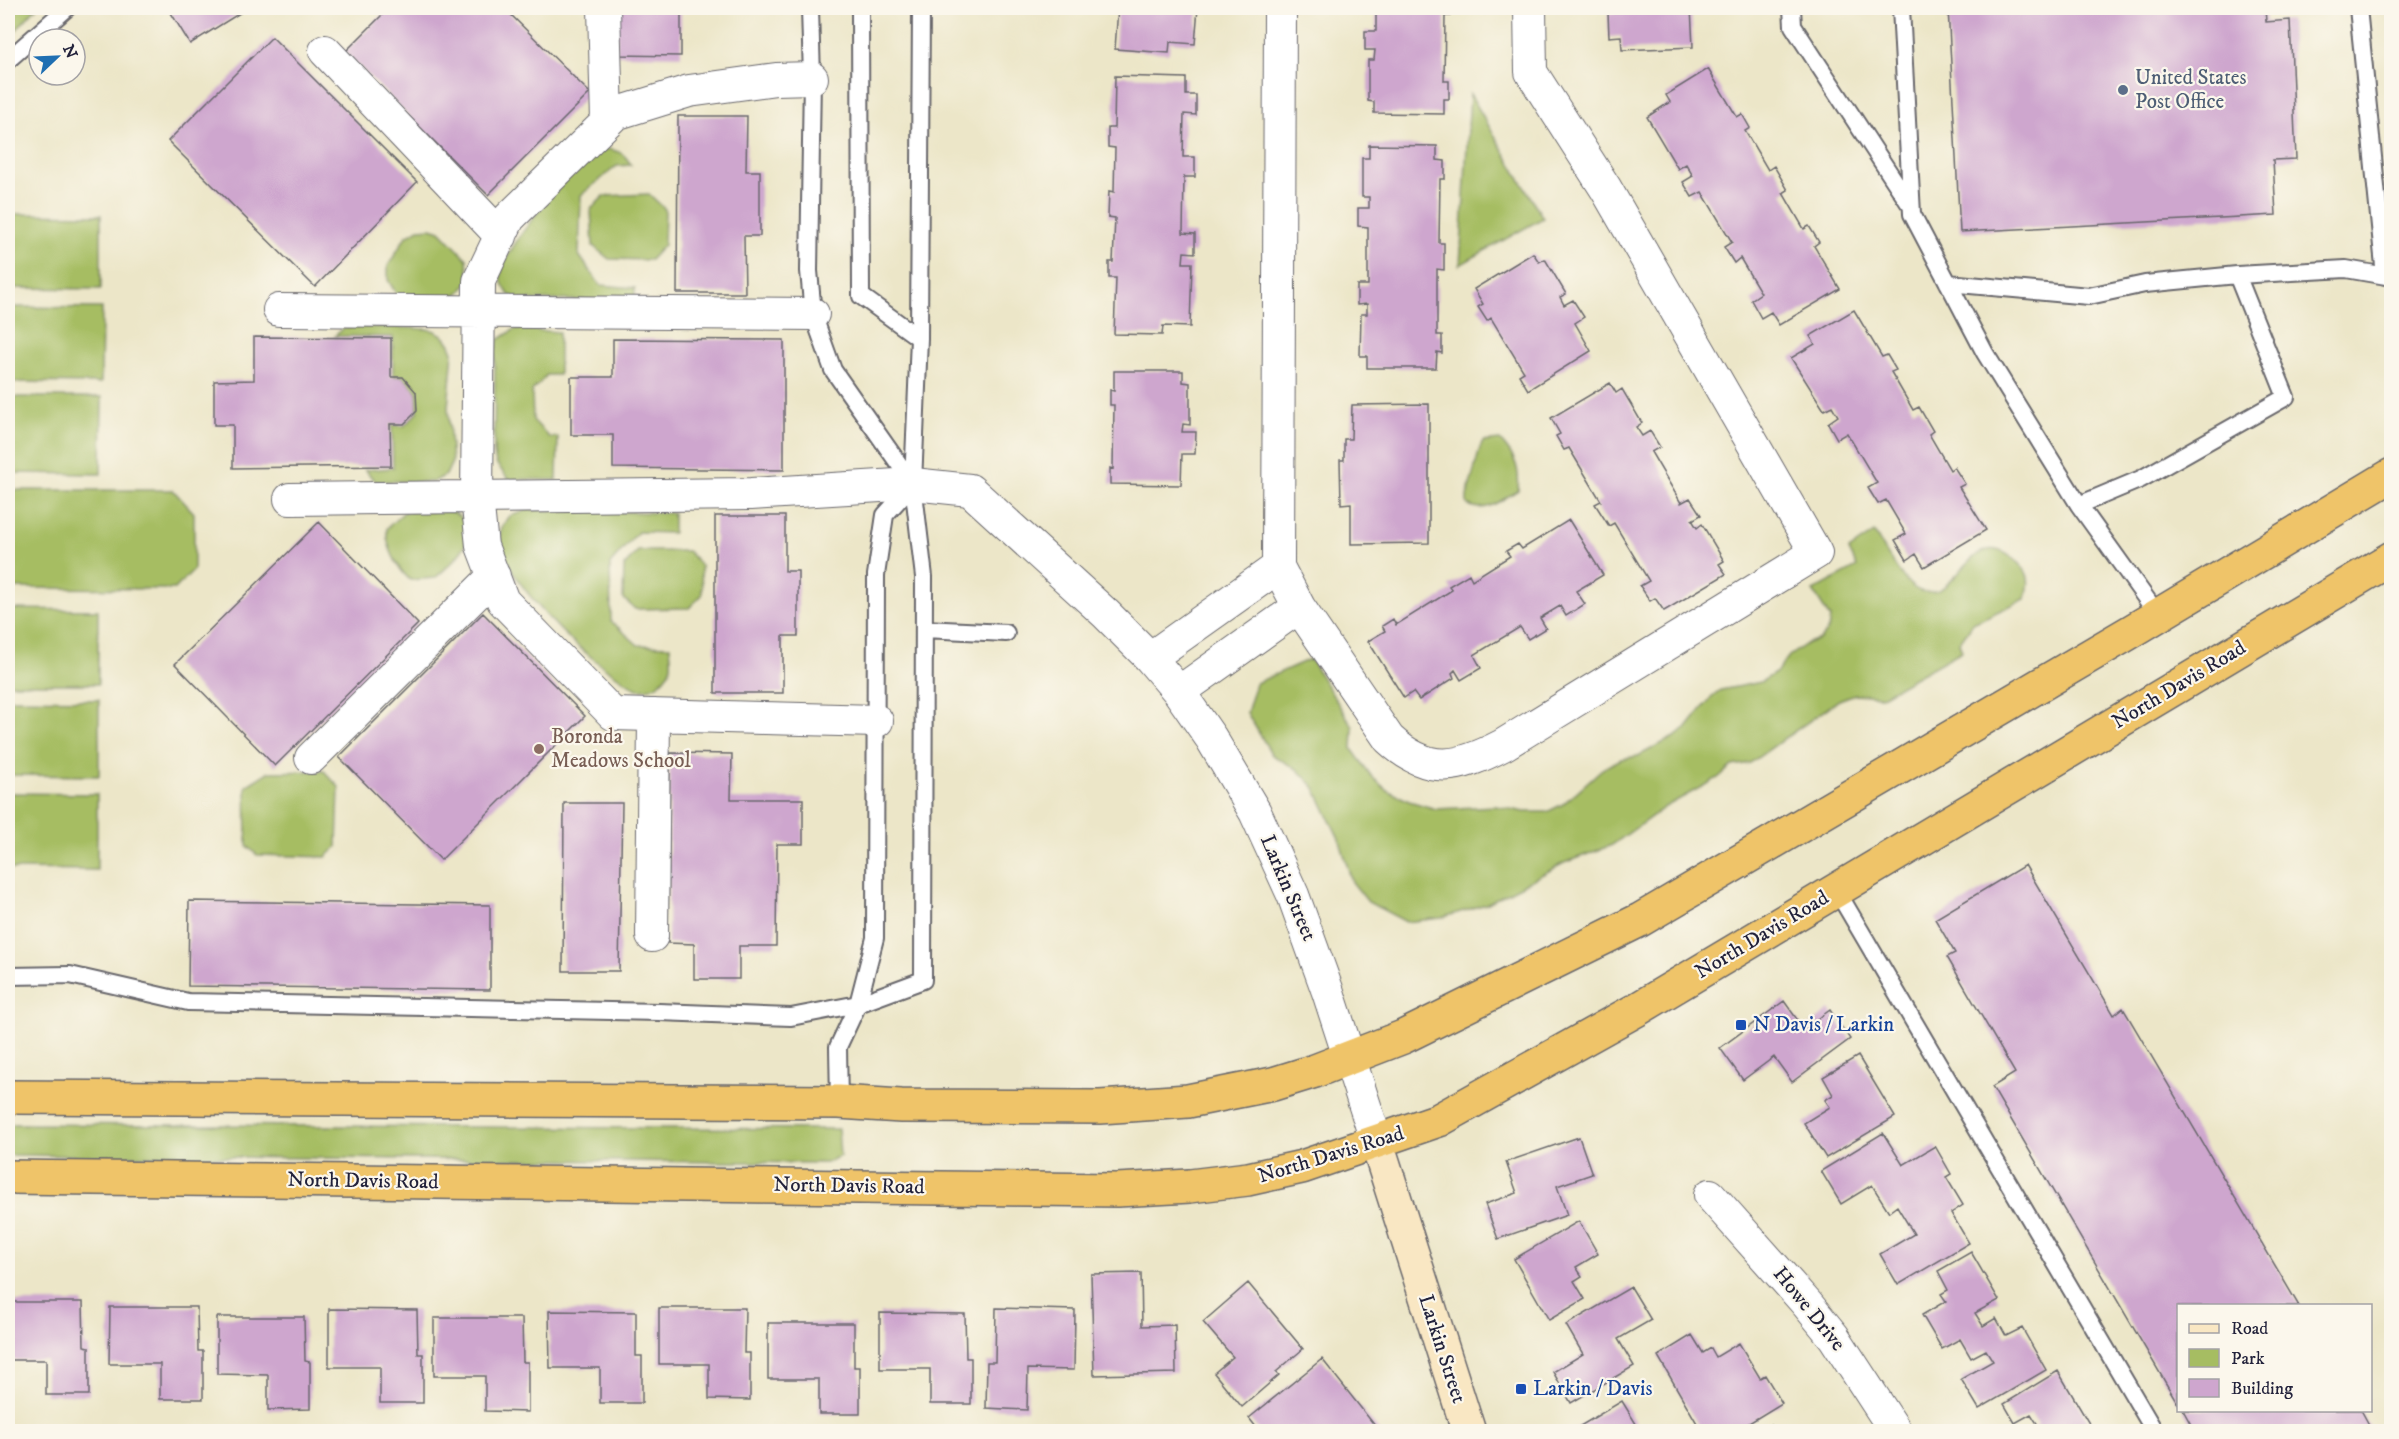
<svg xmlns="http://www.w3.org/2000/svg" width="2399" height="1439" viewBox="0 0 2399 1439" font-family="'IM FELL DW Pica',serif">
<rect width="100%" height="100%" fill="#fbf7ec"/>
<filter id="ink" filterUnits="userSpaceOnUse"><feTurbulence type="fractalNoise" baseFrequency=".0167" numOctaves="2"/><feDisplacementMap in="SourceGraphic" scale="12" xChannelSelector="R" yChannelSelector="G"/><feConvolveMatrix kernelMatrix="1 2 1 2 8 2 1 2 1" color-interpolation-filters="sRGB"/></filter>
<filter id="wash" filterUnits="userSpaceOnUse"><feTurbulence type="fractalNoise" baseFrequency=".008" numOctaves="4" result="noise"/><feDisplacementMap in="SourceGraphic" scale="24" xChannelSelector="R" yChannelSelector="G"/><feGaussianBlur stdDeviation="1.35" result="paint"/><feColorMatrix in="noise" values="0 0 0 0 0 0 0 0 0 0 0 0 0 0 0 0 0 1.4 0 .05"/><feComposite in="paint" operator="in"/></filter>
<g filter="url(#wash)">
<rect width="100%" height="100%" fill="#ece6c8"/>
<!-- green -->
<path fill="#a6bd62" stroke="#64704e" stroke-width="1.5" d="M8,8H36L8,39Z
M1470,94L1543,218L1460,265Z
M607,149C620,151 625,154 631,165L617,166L581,195L579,255L600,285L635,288V300H519L509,295C506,290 502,285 501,279C498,254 569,171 590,156C594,153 601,151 607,149Z
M649,194L665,209L664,245L650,260L609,259L593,246L591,209L604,196Z
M8,214L101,215V289L8,288Z
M431,228L440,231L467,259L469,281L461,291L449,301L397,295L388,280V266L406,236L419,229Z
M8,307L102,308L101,383L8,382Z
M351,327C370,328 419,326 435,331C445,335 450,342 453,352L448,407L452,462L446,475L433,482L375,481L365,470L393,468L392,425L404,426L418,412L417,392L402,376H393V337L335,336L343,328Z
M515,329L559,332V375H547L532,391L533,420L550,438L558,437L557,480L508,479L496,463L494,453L495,353L498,340Z
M8,397H102L101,474L8,473Z
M1500,440C1515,456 1520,468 1518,490C1502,500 1485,515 1467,504V496L1480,448L1483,442Z
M8,490H173L194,513V569L175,589L8,588Z
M528,510L673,513V533L638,532L610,564L611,621L638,645L670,646C670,652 672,660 671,666C666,682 653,691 637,689C621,679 605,669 591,657C562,635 502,574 500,536C500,529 505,522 510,516Z
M451,511C489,531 455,561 435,578L410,580C397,568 385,545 387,528L404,512Z
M1874,533C1885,549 1903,585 1920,591C1961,605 1971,511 2023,568C2031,577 2029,588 2025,599L1973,623L1959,643L1962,651L1882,696L1855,694L1839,700L1750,763L1732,766L1718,778L1665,807L1612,845L1564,863L1486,904L1441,918L1406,922L1368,902L1352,882L1340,841L1315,788L1297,769L1272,755L1247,713L1256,683L1310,659L1353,727L1352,749L1372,777L1387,790L1409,801L1436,809L1496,806L1524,812H1547L1563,804L1602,769L1621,759L1638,756L1674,737L1686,729L1710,699L1721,690L1761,682L1777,672L1789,656L1808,643L1820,639L1828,630L1830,618L1813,591L1857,567L1849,550Z
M638,551H688L701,566L702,595L689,608L635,609L623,598L624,566Z
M8,609L98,610V684H8Z
M8,699L99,700V776L8,775Z
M324,771L339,787L337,847L326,857L257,855L247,846L246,786L268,772Z
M8,793L97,794V870L8,869Z
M8,1124L838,1129L840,1156L826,1163L8,1155Z"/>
<g id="blocks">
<!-- building -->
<path fill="#cea6ce" d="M168,8H248L190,44Z
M389,8H504L590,93L488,195L345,52Z
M617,8H681V56L617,55Z
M1118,8H1198L1195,44L1170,42L1169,53L1115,49Z
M1376,8H1451V16H1445L1444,81H1449V99H1444V114L1374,113V102L1368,101V60H1374L1375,50H1365V31H1376Z
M1621,8H1691L1693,47L1622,50L1621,36L1609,37L1608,13L1621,12Z
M1948,8H2265L2266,22L2290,20L2296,159L2273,160L2276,215L1960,232Z
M272,37L417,182L315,287L168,141Z
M1708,69L1737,117L1742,114L1750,128L1745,131L1768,170L1774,166L1788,190L1783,193L1804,229L1809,226L1819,242L1814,246L1840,289L1779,325L1771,312L1761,318L1751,300L1761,293L1740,258L1734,263L1724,247L1732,242L1702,192L1692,197L1683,182L1693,176L1686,164L1678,169L1647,117L1670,102L1666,95Z
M1115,76L1186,78V95H1196V115L1184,114L1183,157H1195V177H1184L1183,233L1195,234V253L1184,252L1183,263H1192L1190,327L1163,326L1162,335L1114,334L1116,278H1109V262H1113L1115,218L1108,217L1109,191L1114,192L1115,148L1108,147V128H1114Z
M678,116H747L746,171H760V236H744L745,293H677Z
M1369,145L1437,146V160L1445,161V179H1440L1439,243H1444V270L1437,269V335H1442V353L1437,352L1436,368H1367V356H1360L1361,314H1367V304L1357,305V285H1368V227L1358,226V208H1369V197H1362V158H1369Z
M1533,253L1539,262L1545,259L1566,294L1560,297L1564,305L1573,300L1584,317L1575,323L1591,351L1528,390L1519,375L1524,372L1491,318L1487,321L1478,307L1483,304L1474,289Z
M1854,310L1882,357L1887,355L1896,370L1891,372L1913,410L1919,407L1933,431L1929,434L1950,470L1954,467L1965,484L1959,487L1986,530L1924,567L1916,554L1907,560L1895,540L1906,534L1886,500L1878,504L1868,488L1877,483L1847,433L1837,439L1828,423L1838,416L1832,406L1824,410L1791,358L1815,344L1810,336Z
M254,337L391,338V377H403L416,392L417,411L404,424H390L391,466L233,468V425H214V381L254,380Z
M613,339L784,340V470L613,468V435H571V377H613Z
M1114,371H1183V382L1190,383V425L1183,424L1182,432H1196L1195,454H1182L1181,485L1110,484V468L1113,469L1114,405H1110V390L1114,391Z
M1610,383L1616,393L1622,389L1642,423L1636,427L1642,436L1650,431L1660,447L1651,452L1681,503L1690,498L1701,515L1692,520L1697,528L1702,524L1724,561L1719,564L1726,574L1664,611L1655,598L1650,601L1640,586L1649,581L1614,523L1609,526L1595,504L1601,501L1569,448L1564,450L1556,436L1560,434L1551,418Z
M1429,404V543L1351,544V503L1341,504L1340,460H1344V439H1351L1352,405Z
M715,516H785V571H798V636H783V693H715Z
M1569,520L1603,575L1576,591L1585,604L1566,616L1560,606L1540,618L1546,628L1528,639L1520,627L1474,655L1481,668L1461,680L1455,670L1452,673L1454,678L1419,700L1413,692L1404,698L1368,641L1385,631L1382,626L1393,619L1396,625L1452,590L1449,586L1469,574L1472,580L1510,556L1506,551L1518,544L1522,549Z
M319,522L418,624L275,766L175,664Z
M483,613L585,716L441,860L339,757Z
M670,753L732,754L731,799H803V844H777L776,946H739V979H694V944L668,943Z
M564,803H622L619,971H563Z
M2025,865L2114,1015L2123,1008L2299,1306H2178V1404L1992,1087L2015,1073L1947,957L1955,953L1935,919Z
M189,901L490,905V990L188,986Z
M1784,1001L1804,1029L1830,1010L1850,1039L1792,1082L1774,1057L1743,1080L1720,1048Z
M1858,1056L1895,1117L1826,1158L1804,1123L1830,1107L1825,1100L1833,1095L1823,1077Z
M1883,1133L1903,1165L1935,1146L1951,1174L1946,1177L1963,1205L1951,1213L1969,1243L1898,1285L1880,1254L1914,1234L1897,1206L1889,1212L1872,1185L1841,1204L1821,1171Z
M1579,1137L1592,1174L1557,1186L1567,1215L1498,1239L1485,1204L1517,1193L1506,1162Z
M1579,1221L1598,1254L1576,1267L1582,1276L1574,1281L1585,1299L1549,1320L1514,1259Z
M1971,1252L1999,1300L1975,1313L1983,1326L1996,1318L2006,1336L2022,1328L2046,1370L1979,1409L1961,1379L1993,1361L1986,1350L1971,1358L1960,1339L1942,1349L1922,1315L1946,1301L1941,1294L1948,1290L1938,1271Z
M1141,1273L1142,1326L1175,1325L1176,1373L1094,1375L1091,1274Z
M1248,1283L1303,1349L1276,1372L1279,1375L1242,1407L1214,1373L1233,1357L1203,1322Z
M1631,1287L1651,1320L1618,1339L1634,1366L1571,1403L1553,1372L1583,1354L1566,1325Z
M8,1302H83L84,1346L89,1347V1395H46V1360H8Z
M110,1307H197L198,1351H203V1399H160V1364H109Z
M659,1308H745L744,1353H750V1400L709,1399V1364H659Z
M996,1308L1075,1310L1074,1370L1028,1369L1027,1410L986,1408L987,1362H995Z
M329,1309L417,1310L418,1354H423V1403H380V1367H329Z
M549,1311L636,1312V1356H642V1403H600V1368H550Z
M880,1313L965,1314L966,1358H971V1404H930V1369H880Z
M217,1317H304L305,1361L310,1362V1409L268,1410V1375L217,1374Z
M434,1318H522L523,1362H528V1412L485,1411V1376H434Z
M768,1323H854V1367H860V1414H819V1379H768Z
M1692,1335L1703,1353L1711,1348L1716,1357L1739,1343L1760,1378L1765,1375L1782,1403L1749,1423L1755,1432H1702L1658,1356Z
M1322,1359L1380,1432H1306L1303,1427L1297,1432H1260L1249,1418Z
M2058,1371L2094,1432H2027L2038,1425L2031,1414L2015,1423L2004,1404Z
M1622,1401L1641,1432H1570Z
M2183,1410H2361L2373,1432H2195Z
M1771,1425L1775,1432H1759Z"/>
</g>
</g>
<g filter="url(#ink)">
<use href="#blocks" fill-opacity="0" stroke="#69676c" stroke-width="1.5"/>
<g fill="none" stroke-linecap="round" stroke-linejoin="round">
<defs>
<path id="lane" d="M810,8L812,78L809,271L813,314L833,370L913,484L885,515L876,575L875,938L858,1004L838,1047L839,1102
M860,8L861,296L919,338
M1792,8L1793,26L1909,203
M1901,8L1912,214L1985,353L2079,505L2141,479L2286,397L2237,275
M2358,8L2385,276
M8,60L67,8
M1948,283L2089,296L2145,284L2237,275L2346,269L2392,277
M2079,505L2158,615
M924,629L1006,633
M1837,891L2155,1432
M8,976L70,975L188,1002L659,1012L791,1017L858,1004L923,980L924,577L913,484L919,338L921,8"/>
<path id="street" d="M604,8L607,121
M1280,8L1278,567L1299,607L1389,739C1429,776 1459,768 1503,745L1816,553L1606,189L1531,72L1530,8
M325,51L501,236
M812,78L776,79L689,91L615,114L509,218L479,281L477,497L482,546L503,601L613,714L877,721
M279,310L813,314
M290,499L751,494L913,484L970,490L1106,614L1150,658L1179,692L1211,738L1255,812L1293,895L1328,992L1377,1143
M1150,658L1278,567
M1179,692L1299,607
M311,758L494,576
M652,936L654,715
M1710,1195L1807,1304L1834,1337L1896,1432"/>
<path id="secondary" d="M1377,1143L1469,1432"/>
<path id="highway" d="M8,1097L839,1102L901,1106L1100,1107L1188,1101L1273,1084L1315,1071L1403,1037L1640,920L2132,631L2392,475
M8,1177L1117,1190L1190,1186L1248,1179L1302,1167L1439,1120L1636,1010L2392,558"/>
</defs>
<!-- lane casing -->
<use href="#lane" stroke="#69676c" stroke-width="20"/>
<!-- street casing -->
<use href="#street" stroke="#69676c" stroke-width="34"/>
<!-- secondary casing -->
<use href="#secondary" stroke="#69676c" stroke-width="36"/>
<!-- highway casing -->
<use href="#highway" stroke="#69676c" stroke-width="36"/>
<!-- lane -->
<use href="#lane" stroke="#fff" stroke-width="16"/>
<!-- street -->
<use href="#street" stroke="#fff" stroke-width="32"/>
<!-- secondary -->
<use href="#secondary" stroke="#f9e7c3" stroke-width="33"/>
<!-- highway -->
<use href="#highway" stroke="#efc469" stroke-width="33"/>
</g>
</g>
<!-- markers -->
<circle fill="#5c6f8a" stroke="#fbf7ec" stroke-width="2" cx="2123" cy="90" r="6"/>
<circle fill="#8d6e63" stroke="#fbf7ec" stroke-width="2" cx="539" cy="749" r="6"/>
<g fill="#1a4fb4" stroke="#fbf7ec" stroke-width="2">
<rect x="1735" y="1019" width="12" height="12" rx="3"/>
<rect x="1515" y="1383" width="12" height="12" rx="3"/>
</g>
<g text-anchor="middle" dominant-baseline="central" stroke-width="4.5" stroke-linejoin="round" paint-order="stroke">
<!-- service labels -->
<g font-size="21" fill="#4e5e75" stroke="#fbf7ec" text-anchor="start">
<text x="2135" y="78">United States<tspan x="2135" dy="24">Post Office</tspan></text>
</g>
<!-- street labels -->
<g font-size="21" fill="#22223b" stroke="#fbf7ec">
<text transform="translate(2179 685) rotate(-31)">North Davis Road</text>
<text transform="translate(1288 888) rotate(67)">Larkin Street</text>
<text transform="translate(1762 935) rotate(-31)">North Davis Road</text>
<text transform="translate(1331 1155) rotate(-17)">North Davis Road</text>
<text transform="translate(363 1181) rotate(1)">North Davis Road</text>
<text transform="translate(849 1186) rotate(1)">North Davis Road</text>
<text transform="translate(1809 1309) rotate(51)">Howe Drive</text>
<text transform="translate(1442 1349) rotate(72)">Larkin Street</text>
</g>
<!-- education labels -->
<g font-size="21" fill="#785e54" stroke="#fbf7ec" text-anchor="start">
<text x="551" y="737">Boronda<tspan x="551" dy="24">Meadows School</tspan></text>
</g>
<!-- transit labels -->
<g font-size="21" fill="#164399" stroke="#fbf7ec" text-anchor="start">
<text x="1753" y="1025">N Davis / Larkin</text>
<text x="1533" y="1389">Larkin / Davis</text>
</g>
</g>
<!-- margin -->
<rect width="2399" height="1439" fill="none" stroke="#fbf7ec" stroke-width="30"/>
<!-- legend -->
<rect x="2177" y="1304" width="195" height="108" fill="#fbf7ec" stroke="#a4a2a5" stroke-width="1.5"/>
<rect x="2189" y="1324" width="30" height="9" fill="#f9e7c3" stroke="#a4a2a5" stroke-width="1.5"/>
<text x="2231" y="1334" font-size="18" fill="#22223b">Road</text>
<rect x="2189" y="1349" width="30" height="18" fill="#a6bd62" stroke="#a4a2a5" stroke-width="1.5"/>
<text x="2231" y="1364" font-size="18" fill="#22223b">Park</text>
<rect x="2189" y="1379" width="30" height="18" fill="#cea6ce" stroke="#a4a2a5" stroke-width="1.5"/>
<text x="2231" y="1394" font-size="18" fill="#22223b">Building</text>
<!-- north arrow -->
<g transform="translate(57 57) rotate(67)"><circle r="28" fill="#fbf7ec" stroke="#a4a2a5" stroke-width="1.5"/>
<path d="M0-4.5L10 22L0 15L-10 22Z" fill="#1f6fb2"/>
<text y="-9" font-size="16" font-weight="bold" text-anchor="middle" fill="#22223b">N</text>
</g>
</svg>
